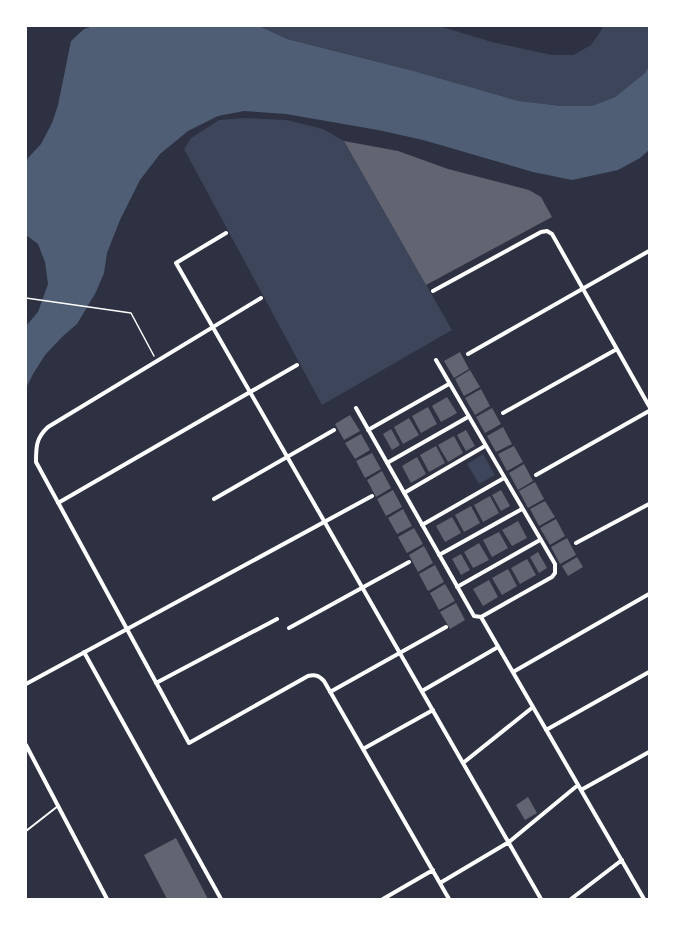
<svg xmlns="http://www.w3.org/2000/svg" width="675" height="925" viewBox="0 0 675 925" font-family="'IBM Plex Serif',serif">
<rect width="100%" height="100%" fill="#2d3142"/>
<!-- green -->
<path fill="#3c4559" d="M259,26H439L492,42L552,55H573L591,45L604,26H649V66L645,73L615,97L592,106H562L519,101L287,39Z
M244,118L287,120L323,129L344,141L452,330L322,405L184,149L191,138L219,120Z
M483,454L495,475L479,484L467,464Z"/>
<!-- water -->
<path fill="#4f5d75" d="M93,26H259L287,39L413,71L519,101L562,106H592L615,97L645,73L649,66V150L640,158L618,170L572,180L533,172L423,140L378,130L286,114L244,111L218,116L188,131L160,154L140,180L120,220L107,253L104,273L96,292L77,324L63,336L45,355L33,374L26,388V326L38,312L48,284L45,262L38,244L26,235V163L28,158L41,144L52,123L58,105L71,41L84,29Z"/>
<!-- building -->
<path fill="#626471" d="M344,141L398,151L448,169L529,190L541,197L552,217L426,285Z
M460,352L469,369L454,378L444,361Z
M470,370L480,387L464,396L455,379Z
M481,389L490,406L475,415L465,398Z
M447,397L457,413L441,422L432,406Z
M428,407L437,424L421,433L412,416Z
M492,408L501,424L485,433L476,417Z
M350,415L360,431L344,440L335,424Z
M409,418L419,435L403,444L394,427Z
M503,427L512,444L496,452L487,436Z
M391,429L400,445L392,450L383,434Z
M466,430L475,446L466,451L457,435Z
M361,434L370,450L355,459L345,443Z
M454,436L463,453L448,462L438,445Z
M436,446L445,463L429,472L420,455Z
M514,446L523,462L507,471L498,454Z
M372,453L381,469L365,478L356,461Z
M417,457L426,474L411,483L402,466Z
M524,464L533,481L518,490L509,473Z
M382,471L391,488L376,497L367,480Z
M535,482L544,499L528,508L519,491Z
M393,490L402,507L386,516L377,499Z
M501,490L510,506L501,511L492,495Z
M490,496L499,513L483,522L474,505Z
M545,501L555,517L539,526L530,509Z
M471,506L480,523L464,532L455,515Z
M403,509L412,526L397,534L388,518Z
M452,517L461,533L445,542L436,526Z
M556,519L565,536L550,545L540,528Z
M518,521L527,538L512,546L502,530Z
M414,528L423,544L407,553L398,537Z
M499,532L508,548L492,557L483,540Z
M567,538L576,555L560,564L551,547Z
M479,543L489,560L473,568L464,552Z
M424,546L433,563L418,572L409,555Z
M538,552L547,568L539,573L530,557Z
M461,554L470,570L461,575L452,559Z
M577,557L583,567L568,576L562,566Z
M527,559L536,575L520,584L511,568Z
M435,565L444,582L428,591L419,574Z
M508,569L517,586L502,595L492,578Z
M489,580L498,597L483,606L473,589Z
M445,584L455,601L439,610L430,593Z
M456,603L465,620L450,629L440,612Z
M528,797L537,813L525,820L516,805Z
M176,838L208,899H167L144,855Z"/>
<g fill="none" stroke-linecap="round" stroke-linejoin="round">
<!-- path -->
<path stroke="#fff" stroke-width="1.5" d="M26,298L131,313L154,356"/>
<!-- service -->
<path stroke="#fff" stroke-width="2" d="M26,831L58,806"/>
<!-- minor -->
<path stroke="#fff" stroke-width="4" d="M226,233L176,263L541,899
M433,291L541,232L547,231L552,234L649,406
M261,298L48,427C36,438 36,447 36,462L189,743L308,676C316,674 319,676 324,681L449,899
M468,354L649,251
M356,408L474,616L481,617L552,577L555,573V564L436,360
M503,413L617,349
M368,430L449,384
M387,463L468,417
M536,475L649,411
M404,493L485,446
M214,499L334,430
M58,503L297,365
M422,525L504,478
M576,543L649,504
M439,555L522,509
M457,587L540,540
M481,617L644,899
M289,628L409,562
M84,652L221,899
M513,672L649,594
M156,683L277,619
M26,684L372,496
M422,691L498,647
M330,692L446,627
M546,730L649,672
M26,745L107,899
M363,749L433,710
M463,763L533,707
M581,790L649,752
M440,883L509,842L578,785
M383,899L433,870
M571,899L622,860"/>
</g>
<!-- border -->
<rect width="675" height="925" fill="none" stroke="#ffffff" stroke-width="54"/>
</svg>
